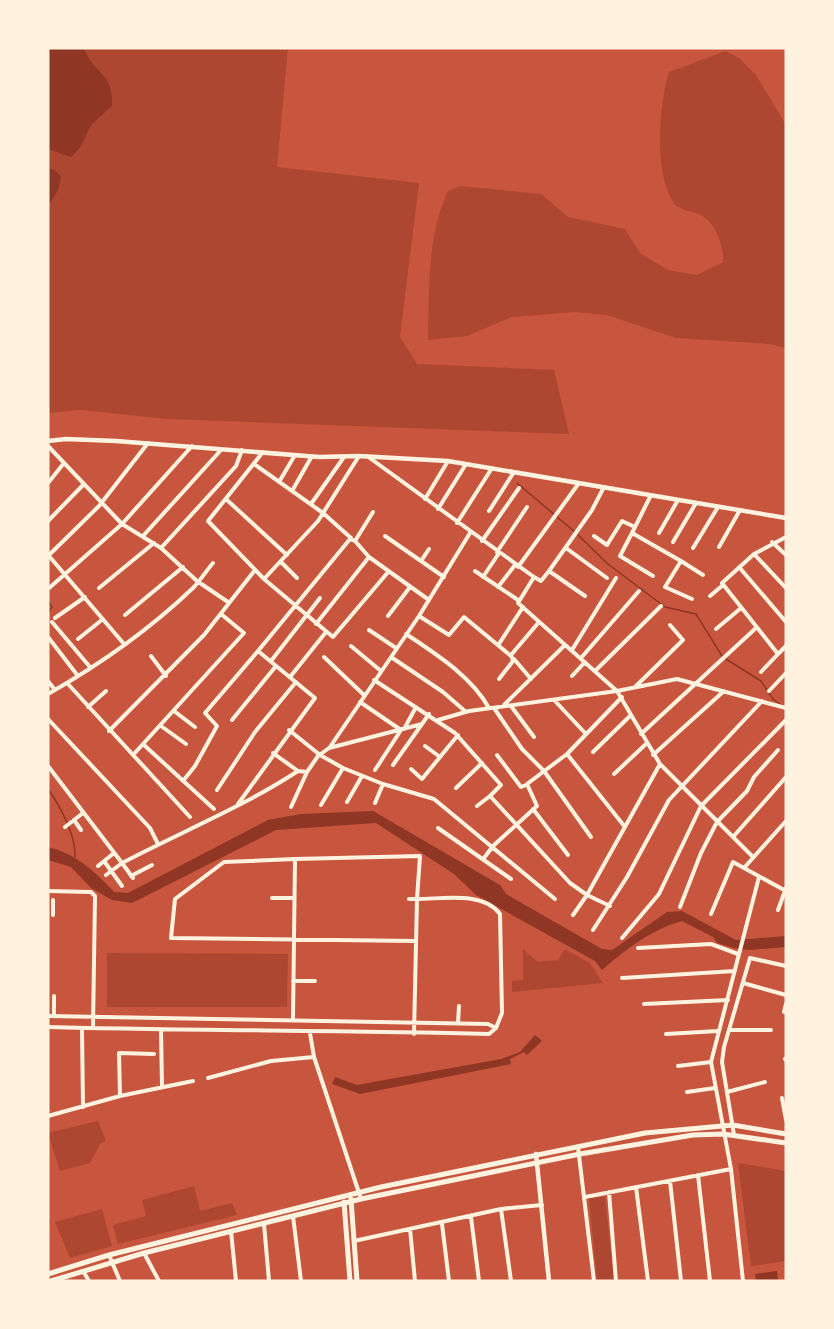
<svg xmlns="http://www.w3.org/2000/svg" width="834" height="1329" viewBox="0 0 834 1329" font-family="'Titillium Web',sans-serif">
<rect width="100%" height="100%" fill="#c8553d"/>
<!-- green -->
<path fill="#ae4732" d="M48,48H288L277,167L419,183L400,337L417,364L554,370L569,434L167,419L80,410L48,413Z
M726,51L739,58L756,75L786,125V348L770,344L676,338L607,315L575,312L512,317L467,336L428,340C429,291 427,236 448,191L461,186L541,194L568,217L625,229L640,253L668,270L697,275L723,262C724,248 717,226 704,217C694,210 678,212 672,200C654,170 659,104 669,72Z
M523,949L538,962L558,960L565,949L590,963L603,983L512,992V981L523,980Z
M107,953L288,954L287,1007H107Z
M98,1121L106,1141L100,1144L90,1163L60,1171L48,1133Z
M738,1163L786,1171V1261L751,1266Z
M194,1186L200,1211L232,1203L237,1215L118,1244L113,1225L146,1216L142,1200Z
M605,1197L614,1281H597L589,1198Z
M102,1209L112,1246L70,1258L55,1222Z"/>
<!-- water -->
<path fill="#8f3625" d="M48,48H84C93,74 114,72 112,106L91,125L80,148L71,157L48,149Z
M48,168L55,170L61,177L58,190L48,207Z
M373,811L500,885L506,894L602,949L612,950L667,912L682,911L736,940L786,936V947L749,950L734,948L717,943L713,937L682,921C652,929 625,950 602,970L595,961L476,895L454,874L376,823L276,830L132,903L112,900L91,888L71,867L48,860V847C76,854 95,871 114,892L128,893L268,820L301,814Z
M535,1035L542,1041L527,1055L524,1052L510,1059L511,1064L360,1094L332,1084L335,1077L357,1085L501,1059L520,1052Z
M777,1271L778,1280L756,1281L755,1274Z"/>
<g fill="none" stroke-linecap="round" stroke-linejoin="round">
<!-- stream -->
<path stroke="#8f3625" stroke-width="1.5" d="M517,483L575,532
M578,535L608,564L665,607L696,614L722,656
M48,601L52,607L49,611
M726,659L761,681L773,699L781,705
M48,789C60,806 76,835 75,857"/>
<!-- minor -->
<path stroke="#fff3e0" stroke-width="4" d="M48,446L122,524L161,548L197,581L228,602
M263,452L208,521L264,579L333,637L389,571
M367,456L534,577L518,603L617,691L660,764L752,856
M254,464L323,513L351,538
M279,482L295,455
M48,483L64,463
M292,491L312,456
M651,495L632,533L681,561L665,587L692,599
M425,499L448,461
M227,500L287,555
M311,504L344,457
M438,509L466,464
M489,511L514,472
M48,521L84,484
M457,523L492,468
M632,533L620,556L653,576
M659,533L678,500
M143,536L221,450
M385,536L444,577
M594,536L607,545L622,521L635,527
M786,537L754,554L722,583L778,654L786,646
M355,541L373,512
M482,541L519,488
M673,542L696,503
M772,542L786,555
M719,547L740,510
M161,548L236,466L242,450
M566,548L607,578
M693,548L718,507
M497,552L527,507
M754,554L786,588
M48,556L99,506L148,443
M49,556L124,644
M421,561L429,549
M681,561L703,575
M281,562L297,578
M518,567L579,483
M739,567L786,622
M475,571L518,600
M483,577L499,553
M534,577L541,581L549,571
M264,579L318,521L359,456
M498,587L515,565
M99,588L154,543
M48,589L122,524L192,446
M585,596L549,571L592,510L604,487
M710,596L723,585
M125,615L183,567
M388,616L410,587
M419,616L449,635L464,617L511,656
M55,618L85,597
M52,622L90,667
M316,624L369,557L429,600
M716,629L741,608
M369,630L396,648
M406,634C436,654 471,676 489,708
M48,637L78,676
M78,639L103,619
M499,644L523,607
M351,646L381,671
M572,650L616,578
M258,651L350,539L355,541L369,557
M151,656L166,676
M324,657L364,695
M391,657L443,692L466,712
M581,658L639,591
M514,659L531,679
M271,661L320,598
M595,671L661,606
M761,672L778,654
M572,676L585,662
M290,677L326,632
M499,679L513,661L511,655L539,622
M374,680L455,733L501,785L490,796L570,883L587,895L660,764
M48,681L55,690
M68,684L190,817
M635,687L683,640L670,625
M769,691L786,673
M48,694C99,665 150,629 193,588C200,581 206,571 213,563
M555,701L586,734
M360,702L401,730L375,770
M504,705L565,645
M511,706L534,737
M88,707L106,691
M494,708L522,749L544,771L591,837
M174,711L195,727
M48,719L150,828L158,844
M232,720L276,666
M438,720L469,711L617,691L677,679L786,708
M161,726L186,744
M404,729L416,707
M289,730L320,755L343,768L383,784L434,799L555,899
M109,731L204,635L255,570
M641,734L756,628
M144,745L214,809
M425,746L440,757
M330,747L419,616L470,533
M593,752L631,715
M273,753L298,771
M567,754L625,827
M133,755L244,633L221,614
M497,755L521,787L526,785
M653,755L724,691
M393,765L422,724
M48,766L122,863C181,832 243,807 298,771L307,772L318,756L329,748L422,724L429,714
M411,769L422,779L458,735
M614,774L646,744
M183,781L195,766L217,726L205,713L258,651L315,698L238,804
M456,788L482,763
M217,790L255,732L296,682
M347,802L362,776
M375,803L383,784
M321,805L343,768
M477,806L490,796
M291,807L307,772
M533,809L568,855
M74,820L81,830
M65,827L83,813
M438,828L511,879
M733,837L786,777
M484,858L493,846L537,806L527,784L567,754L622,697
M295,859L224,862L175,899L171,938L416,941
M104,861L122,886
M98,866L114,853
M744,868L786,821
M106,875L122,863L133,878
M131,876L152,865
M48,891L91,892L95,896L93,1028
M272,898H294
M53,900V915
M680,907L701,853L717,822L747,791L754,777L778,750
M778,910L786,888
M711,914L733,862L786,891
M573,915L587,895L610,906
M593,930L627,877L669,800L762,701
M622,938L659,894L701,806L786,720
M638,948L711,944L738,954
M622,978L735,971
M293,981H315
M743,983L786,995
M54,996V1016
M644,1004L728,1000
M784,1012L786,1004
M48,1016L488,1024L496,1028
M293,1018L295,859L420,856L417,899H409
M458,1023L459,1006
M48,1027C195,1031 342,1030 489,1034L496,1028L502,1013L500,914C483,891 443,899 417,899L414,1034
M82,1028L83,1107
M161,1030L162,1086
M731,1030H771
M310,1033L314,1057L361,1199
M666,1034L718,1031
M785,1059L786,1060
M678,1066L711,1062
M208,1078L271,1061L314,1057
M687,1092L715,1088
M727,1092L765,1082
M120,1096L119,1053L154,1054
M782,1098L786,1120
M48,1116L120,1096L193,1081
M734,1135L722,1062L724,1047L750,958L786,966
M578,1147L594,1281
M698,1175L710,1281
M670,1181L681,1281
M636,1187L648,1281
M609,1192L616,1281
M585,1197L731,1169
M501,1209L511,1281
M293,1216L301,1281
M471,1217L479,1281
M264,1224L269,1281
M442,1224L449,1281
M410,1229L415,1281
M231,1231L236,1281
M354,1241L501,1209L542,1205
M144,1253L159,1281
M109,1255L120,1281
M83,1271L89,1281
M743,1281L731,1169L711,1062L759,877"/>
<!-- tertiary -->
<path stroke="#fff3e0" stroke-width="4.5" d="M48,441L66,439L116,441L319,457L359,456L448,461L786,518
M536,1154L549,1281"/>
<!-- secondary -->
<path stroke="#fff3e0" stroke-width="5" d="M351,1199L357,1281
M344,1202L350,1281
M48,1274L109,1255L381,1187L645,1133L733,1125L786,1134
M51,1281L144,1253L361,1199L580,1154L693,1135L723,1134L786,1143"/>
</g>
<!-- border -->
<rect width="834" height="1329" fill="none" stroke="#fff3e0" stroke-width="99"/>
</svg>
